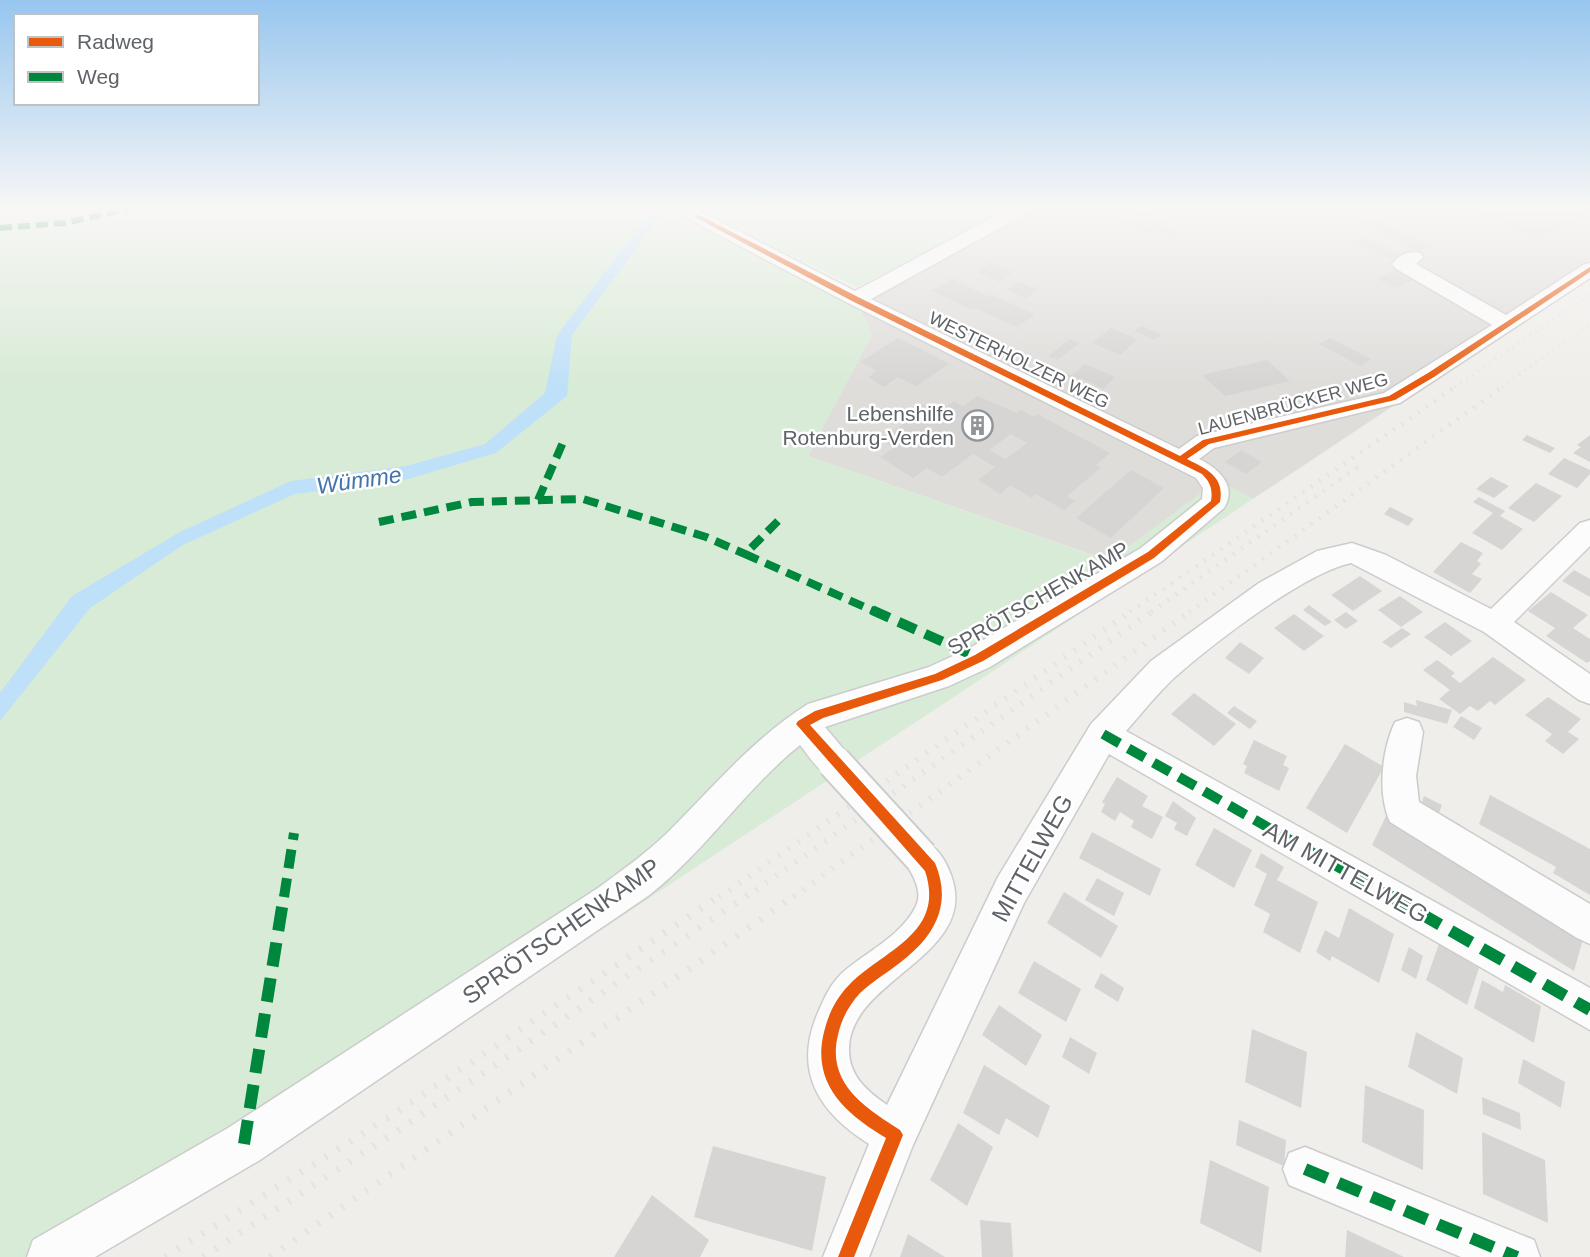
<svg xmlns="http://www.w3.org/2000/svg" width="1590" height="1257" viewBox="0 0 1590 1257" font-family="Arial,sans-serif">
<rect width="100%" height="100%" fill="#efeeea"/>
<!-- industrial -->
<path fill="#dfddda" d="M1024,209H1590V275L1253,499L1218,481L1110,561L808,456L872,334L855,299Z"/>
<!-- green -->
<path fill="#d8ebd6" d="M49,209H675L858,305L872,334L808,456L1109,561L1218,481L1253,499L394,1067L69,1257H0V227Z
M695,209H1010L857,287Z"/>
<!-- water -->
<path fill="#bfe0f9" d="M653,209H666L572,335L567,396L496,453L405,480L295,494L183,545L90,608L0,721V693L72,596L180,532L291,481L406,466L485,444L545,393L557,335Z"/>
<!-- building -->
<path fill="#d6d5d3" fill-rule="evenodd" d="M1471,209H1566L1589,219L1535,239Z
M1140,213L1165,223L1161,225L1179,232L1172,237L1154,230L1149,233L1124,223Z
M1375,218L1429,246L1416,251L1362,222Z
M1366,239L1377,243L1400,255L1389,259L1354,242Z
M991,263L1013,272L999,282L977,272Z
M1398,269L1417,278L1395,288L1376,279Z
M952,279L990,297L992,295L1035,315L1017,327L974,308L971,310L932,291Z
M1019,282L1038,290L1026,298L1007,290Z
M1142,326L1161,335L1154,340L1134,331Z
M1111,328L1138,339L1120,355L1092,343Z
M898,338L922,350L949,364L916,386L898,377L884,387L868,377L877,371L860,362Z
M1330,338L1371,359L1360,366L1319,344Z
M1070,339L1080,343L1057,360L1048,356Z
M1267,360L1290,381L1225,396L1202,375Z
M1085,364L1115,377L1103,389L1080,378L1075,383L1060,376L1065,372L1072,375Z
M978,396L1017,413L1021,410L1034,417L1037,414L1110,453L1096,465L1101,468L1067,496L1075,501L1064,510L1036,494L1032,498L1010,485L1000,494L978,480L995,467L973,454L942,477L927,468L913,478L880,457L894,448L880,439L916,416L909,412L921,404L940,410L954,401L963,406ZM1011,434L1027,443L1006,459L989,450Z
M1527,435L1555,448L1550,453L1522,440Z
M1590,435V462L1573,453L1581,447L1577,445Z
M1241,450L1262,462L1246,474L1225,462Z
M1564,458L1590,470V474L1577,488L1548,474Z
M1131,470L1164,488L1111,538L1076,518Z
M1491,477L1509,486L1494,498L1476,489Z
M1536,483L1562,496L1534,522L1508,508Z
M1479,497L1505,511L1500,516L1523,529L1502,550L1472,533L1493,513L1473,502Z
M1390,507L1414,519L1408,526L1384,514Z
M1461,542L1483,553L1477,561L1481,564L1472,574L1482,579L1470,593L1433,572Z
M1574,570L1590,579V597L1562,581Z
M1360,576L1382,591L1353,611L1331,595Z
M1551,592L1588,615L1573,628L1590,639V661L1587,663L1546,636L1555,628L1528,611Z
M1400,596L1423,612L1401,627L1378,610Z
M1309,605L1332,622L1325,626L1303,610Z
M1346,612L1358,621L1346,629L1334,620Z
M1294,614L1324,636L1304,651L1274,628Z
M1445,622L1472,641L1451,656L1424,637Z
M1402,628L1411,634L1391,648L1382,642Z
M1240,642L1264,658L1249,674L1225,658Z
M1493,657L1526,680L1495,705L1490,701L1478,711L1470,706L1460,714L1439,699L1450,690L1423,670L1437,660L1455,673L1451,676L1460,683Z
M1194,693L1236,724L1214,746L1171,714Z
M1548,697L1581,719L1568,732L1579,739L1563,754L1545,741L1552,734L1525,715Z
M1416,700L1452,710L1447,724L1404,712V702L1417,706Z
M1234,706L1257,721L1250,729L1227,713Z
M1461,716L1482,728L1474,740L1453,727Z
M1254,740L1287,756L1283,765L1289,768L1279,791L1244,773L1247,766L1243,764Z
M1345,744L1384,767L1347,833L1306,808Z
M1117,777L1148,796L1142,806L1163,817L1152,839L1131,827L1134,821L1120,812L1115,821L1101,812L1105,804L1102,802Z
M1490,795L1590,849V895L1553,873L1556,867L1479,824Z
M1424,796L1442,805L1439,813L1461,825L1456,841L1416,820Z
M1173,801L1196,818L1187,836L1174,829L1177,823L1165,816Z
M1387,814L1585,932L1574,971L1372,845Z
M1214,828L1252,850L1234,888L1195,865Z
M1092,832L1161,869L1150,896L1079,858Z
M1261,853L1284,867L1277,880L1318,902L1300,953L1263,932L1270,914L1254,905L1267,874L1255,867Z
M1097,878L1124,893L1114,916L1085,900Z
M1064,892L1118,926L1101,958L1047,923Z
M1349,908L1394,934L1379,983L1332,956L1330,961L1316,952L1325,930L1339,938Z
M1439,944L1479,968L1467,1005L1426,980Z
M1409,947L1423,956L1416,979L1401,970Z
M1034,961L1081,989L1066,1022L1018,993Z
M1101,973L1124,988L1118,1002L1094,987Z
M1482,980L1503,992L1505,985L1541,1006L1534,1043L1474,1008Z
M999,1005L1042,1035L1026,1066L982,1035Z
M1252,1029L1307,1052L1301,1108L1245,1082Z
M1416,1032L1463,1058L1457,1094L1408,1067Z
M1070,1037L1097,1053L1089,1074L1062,1057Z
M1523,1059L1565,1082L1561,1108L1518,1083Z
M984,1065L1050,1106L1038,1138L1006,1118L999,1135L963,1113Z
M1365,1085L1424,1110L1423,1170L1362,1142Z
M1482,1097L1520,1113L1521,1130L1483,1114Z
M1239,1120L1286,1140L1284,1166L1236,1145Z
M958,1123L993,1147L967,1206L930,1180Z
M1482,1132L1545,1160L1548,1223L1483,1194Z
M713,1146L826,1177L812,1251L694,1217Z
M1210,1160L1269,1187L1261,1253L1200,1223Z
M652,1195L709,1240L700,1257H614Z
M980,1220L1011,1223L1013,1257H982Z
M1347,1230L1404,1257H1345Z
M908,1234L945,1257H900Z"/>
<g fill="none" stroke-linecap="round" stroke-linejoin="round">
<defs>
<path id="minor" d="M674,209H696L855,291L1008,209H1030L1027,213L871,299L1179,449L1197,436L1384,393L1492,325L1395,268L1392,264C1399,255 1409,250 1420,253L1423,257L1416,264L1506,315L1583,265L1590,263V278L1400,403L1214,448L1199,459C1218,468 1238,486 1224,508L1161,562L990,667L949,686L825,727L846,752L851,762L846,772C821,781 814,762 800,745C744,790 705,852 648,896L260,1160L95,1257H27L33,1240L228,1128L598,888C621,871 644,855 665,835C712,789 752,739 808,704L929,667L968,649L1141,548L1202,499L1203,488L1196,478L848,303L677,213Z
M1590,520V546L1514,622L1590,674V704L1579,700L1484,632L1351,563C1304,573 1211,645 1174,678C1157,694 1142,713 1126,731L1590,988V1030L1109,754L1024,903L913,1145L869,1257H823L869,1144C820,1113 793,1073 817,1015C823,1001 829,986 841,974C864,953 902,936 916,906C924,889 910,872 903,857L908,845L921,840C937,846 945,859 951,875C981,956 848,979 849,1050C849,1076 867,1091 887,1105L998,877L1091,724L1151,661L1259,583L1317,551L1352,543L1386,555L1491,609L1580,523Z
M1407,718L1419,722L1423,732L1416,776L1419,802L1590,904V944L1577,938L1390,822C1377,793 1382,750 1395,722Z
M1305,1147L1534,1240L1540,1257H1461L1289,1185L1283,1169L1289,1153Z"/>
</defs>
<!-- minor casing -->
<use href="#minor" stroke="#cbcccc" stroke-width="3"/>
<!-- minor -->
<use href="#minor" fill="#fdfcfc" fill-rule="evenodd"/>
<!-- rail-far3 -->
<path stroke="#e4e4e4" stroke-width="3.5" stroke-dasharray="1 6" stroke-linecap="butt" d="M1455,387L1590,294
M1502,387L1590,324"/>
<!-- rail-far2 -->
<path stroke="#e4e4e4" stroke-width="4.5" stroke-dasharray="2 8" stroke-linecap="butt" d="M1130,612L1458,385
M1151,612L1358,467
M1189,612L1505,385"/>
<!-- rail-far1 -->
<path stroke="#e4e4e4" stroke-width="6" stroke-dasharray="2 10" stroke-linecap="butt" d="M719,897L1133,610
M746,897L1154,610
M793,897L1192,610"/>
<!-- rail -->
<path stroke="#e4e4e4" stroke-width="7" stroke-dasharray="2.5 12" stroke-linecap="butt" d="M165,1257L388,1118L721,895
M203,1257L394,1133L748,895
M270,1257L796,895"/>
<defs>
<path id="minor-bridge" d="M834,762L921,857"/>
</defs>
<!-- minor-bridge casing -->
<use href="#minor-bridge" stroke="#cbcccc" stroke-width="37" stroke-linecap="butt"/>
<!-- minor-bridge -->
<use href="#minor-bridge" stroke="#fdfcfc" stroke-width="33"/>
<!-- quiet-far3 -->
<path stroke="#00873e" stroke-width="6" stroke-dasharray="12 6" stroke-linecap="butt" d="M0,228L65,223L128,209"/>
<!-- quiet-far2 -->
<path stroke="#00873e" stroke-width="8" stroke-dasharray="15 8" stroke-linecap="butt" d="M538,500L564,440
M778,521L745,554L876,612
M379,522L472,502L583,499L706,537L745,554"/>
<!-- quiet-far1 -->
<path stroke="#00873e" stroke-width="10" stroke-dasharray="19 10" stroke-linecap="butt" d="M872,610L979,658
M1103,734L1391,897
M284,897L294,833"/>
<!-- quiet -->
<path stroke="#00873e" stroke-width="12" stroke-dasharray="24 12" stroke-linecap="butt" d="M1388,895L1590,1010
M244,1144L284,895
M1305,1169L1517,1257"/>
<defs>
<path id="cycleway" d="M695,215H699L858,297L1180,456L1203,440L1389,396L1428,373L1590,267V272L1434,377L1395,400L1209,444L1187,459C1206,469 1225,476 1220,502L1154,558L983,661L942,680L823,718L810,725L935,863C951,900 938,932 907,957C892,970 874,980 860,993C849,1005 841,1020 838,1035C826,1083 865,1108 900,1130L903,1135L854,1257H838L886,1138C846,1114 811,1084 824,1032C828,1015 836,998 849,985C883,950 946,934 925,871L796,724L798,721L815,711L935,674L975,655L1148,552L1211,501C1213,489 1210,482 1202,474L852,301L695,217Z"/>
</defs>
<!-- cycleway casing -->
<use href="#cycleway" stroke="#fff" stroke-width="5"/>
<!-- cycleway -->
<use href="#cycleway" fill="#e8590c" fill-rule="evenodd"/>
</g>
<!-- sky -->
<linearGradient id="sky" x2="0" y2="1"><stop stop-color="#97c6ef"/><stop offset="0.54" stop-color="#f8f7f6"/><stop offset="1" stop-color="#f8f7f6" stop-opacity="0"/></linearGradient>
<rect width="1590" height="385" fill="url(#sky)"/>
<!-- icons -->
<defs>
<symbol id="building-ring" viewBox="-11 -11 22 22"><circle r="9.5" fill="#fff" stroke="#919496" stroke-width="1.5"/><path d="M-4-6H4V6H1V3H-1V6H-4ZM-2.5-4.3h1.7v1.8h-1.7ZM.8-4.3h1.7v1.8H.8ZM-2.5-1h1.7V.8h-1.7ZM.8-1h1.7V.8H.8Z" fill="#919496"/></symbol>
</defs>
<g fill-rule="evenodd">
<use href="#building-ring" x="960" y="408" width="35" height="35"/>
</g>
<g text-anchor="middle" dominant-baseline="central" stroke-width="5" stroke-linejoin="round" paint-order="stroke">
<!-- far-street labels -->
<g font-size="18" fill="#5f6368" stroke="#fff">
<text transform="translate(1019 360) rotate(26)">WESTERHOLZER WEG</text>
<text transform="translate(1293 404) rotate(-15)">LAUENBRÜCKER WEG</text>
</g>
<!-- poi labels -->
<g font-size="21" fill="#5f6368" stroke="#fff" text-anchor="end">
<text x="954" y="413">Lebenshilfe<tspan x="954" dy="24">Rotenburg-Verden</tspan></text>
</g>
<!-- street labels -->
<g font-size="21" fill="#5f6368" stroke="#fff">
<text transform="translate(1038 598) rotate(-30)">SPRÖTSCHENKAMP</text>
</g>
<!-- water labels -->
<g font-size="23" font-style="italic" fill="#4174aa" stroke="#fff">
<text transform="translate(359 480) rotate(-8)">Wümme</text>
</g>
<!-- near-street labels -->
<g font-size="24" fill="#5f6368" stroke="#fff">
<text transform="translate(1032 858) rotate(-61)">MITTELWEG</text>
<text transform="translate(1346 872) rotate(29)">AM MITTELWEG</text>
<text transform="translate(561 931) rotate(-35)">SPRÖTSCHENKAMP</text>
</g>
</g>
<!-- legend -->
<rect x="14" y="14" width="245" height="91" fill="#ffffff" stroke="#bfc1c3" stroke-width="2"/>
<rect x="28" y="37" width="35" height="10" fill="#e8590c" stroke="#bfc1c3" stroke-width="2"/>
<text x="77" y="49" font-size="21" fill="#5f6368">Radweg</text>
<rect x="28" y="72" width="35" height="10" fill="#00873e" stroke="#bfc1c3" stroke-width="2"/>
<text x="77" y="84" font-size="21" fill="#5f6368">Weg</text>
</svg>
